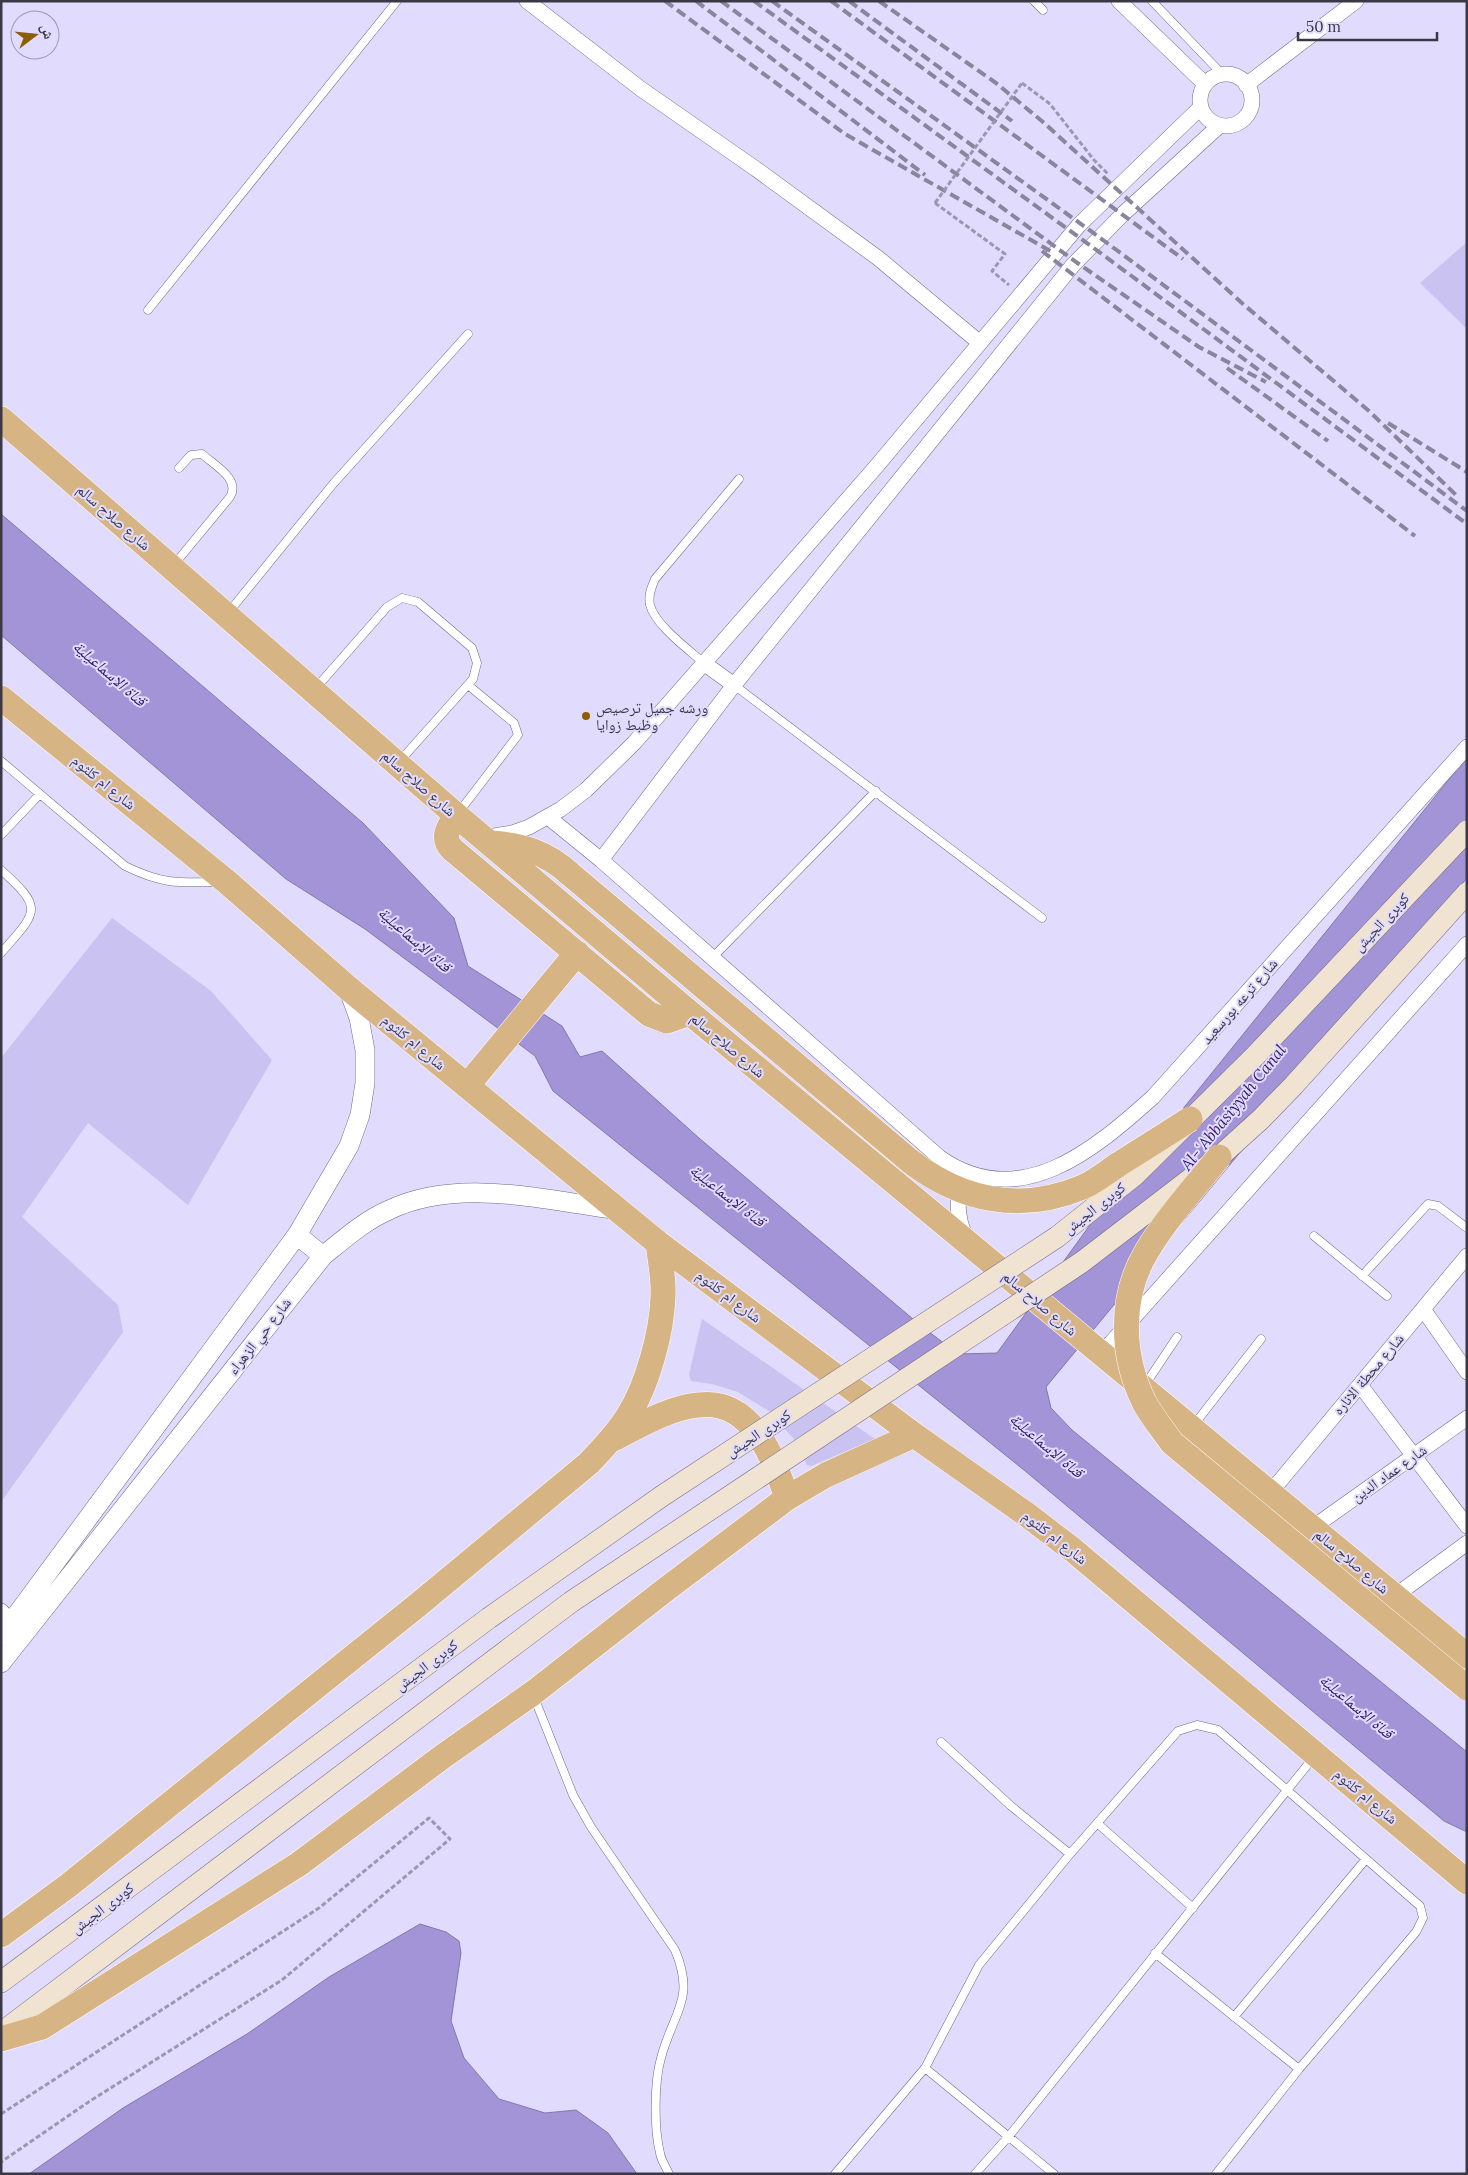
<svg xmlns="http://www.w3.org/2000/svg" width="1468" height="2175" viewBox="0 0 1468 2175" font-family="Lora,'Noto Naskh Arabic',serif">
<rect width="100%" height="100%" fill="#e1dbfe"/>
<!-- green -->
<path fill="#cac2f0" d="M1467,242V329L1420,283Z
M112,918L211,991L272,1060L188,1205L88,1123L22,1217L118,1305L123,1332L1,1502V1058Z
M702,1319L875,1439L811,1466L807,1465L793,1438L769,1411L738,1392L712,1384L691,1381L689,1374Z"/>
<!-- water -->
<path fill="#a294d6" stroke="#8378ab" d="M1,514L363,823L454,918L468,966L562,1026L580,1057L602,1051L699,1138L920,1325L958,1354L997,1353L1098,1214L1467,757V878L1046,1387L1051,1408L1072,1430L1467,1752V1832L1444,1821L1024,1470L553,1091L535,1056L365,929L286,879L1,635Z
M420,1924L446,1932L459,1941L461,1953L451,2021L464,2058L499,2099L545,2113L576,2110L608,2133L637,2174H29L123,2108L247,2034L329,1977Z"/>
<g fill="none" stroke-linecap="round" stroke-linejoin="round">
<defs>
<path id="service" d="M1034,1L1043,10
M1152,1L1223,75
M148,310L397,1
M173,566L230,497C241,479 214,465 202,454L191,455L179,468
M228,613L333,484L468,334
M705,664C689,650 655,625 650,605C648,596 651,588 655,579L739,479
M734,685L1042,918
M315,689L387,607L402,598L418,602L472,648L477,663L473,679L399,762
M1,761L125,866C162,884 177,883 218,882
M459,812L518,735L514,723L468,685
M1,835L40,794
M1,870C45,909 37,912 1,953
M712,958L876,791
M1314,1236L1387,1296
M1362,1276L1428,1204L1438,1206L1467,1228
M1145,1385L1177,1337
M1193,1426L1261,1339
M534,1697L573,1795L591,1827L675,1950C696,2000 673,2012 661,2058C654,2082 654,2129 660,2153C661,2160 666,2167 669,2174
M941,1742L1011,1806L1070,1854
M1097,1823L1193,1908
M1155,1953L1299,2069
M1234,2017L1366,1859
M925,2068L1054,2174
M835,2174L925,2068L979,1965L1070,1854L1178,1731L1197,1725L1218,1730L1420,1906L1423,1918L1416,1932L1299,2069L1216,2174
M975,2174L1009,2136L1313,1758"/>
<path id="minor" d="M527,1L641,89L756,169L878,258L980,343
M1119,1L1205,84
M1200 100a26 26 0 1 1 52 0a26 26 0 1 1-52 0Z
M1246,85L1356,1
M705,664L734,685
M548,817L601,860L939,1157C1019,1214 1094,1150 1153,1097L1467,747
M494,836L512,833L529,827L561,809L586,790L634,743L875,468L1079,225L1201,107
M601,860L734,685L1073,265L1123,214L1219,126
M963,1182C955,1202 957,1220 967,1239
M1423,1309L1467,1372
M1102,1353L1467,944
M1360,1385L1467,1526
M1270,1493L1467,1256
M1312,1528L1467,1418
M1395,1596L1467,1543
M1,1611L12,1622"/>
<path id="tertiary" d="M297,1235L323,1256
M1,1636L297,1235L349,1146L360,1115L365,1083V1050L359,1018L348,988
M1,1663L323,1256C344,1239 364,1221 389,1210C459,1177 544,1200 618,1210"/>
<path id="secondary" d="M1,1982L489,1618
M1,2033L510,1648"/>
<path id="trunk" d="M1,419L456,815L690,1013L1467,1656
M1,698L227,882L348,988L658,1243L914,1435L1026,1514L1073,1550L1467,1882
M456,815C449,827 440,838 453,850L649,1014L667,1021L690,1013
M490,843C522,845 546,852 570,874
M467,1086L577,953
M613,1439C639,1426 668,1408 698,1405C752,1398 773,1457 787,1498
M1,1935L69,1885L419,1604L589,1463C603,1448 617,1434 628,1416C647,1386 662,1333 663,1296C664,1279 660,1260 658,1243
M1,2039L42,2027L299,1864L442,1757L533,1693L665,1590L787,1498L826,1475L914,1435"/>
</defs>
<!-- service casing -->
<use href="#service" stroke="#6e6988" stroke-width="9"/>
<!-- minor casing -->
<use href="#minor" stroke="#6e6988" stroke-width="16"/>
<!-- tertiary casing -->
<use href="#tertiary" stroke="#6e6988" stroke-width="20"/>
<!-- secondary casing -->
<use href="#secondary" stroke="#6e6988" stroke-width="22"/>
<!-- trunk casing -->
<use href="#trunk" stroke="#fff" stroke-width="26"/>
<!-- path -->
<path stroke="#9c97b1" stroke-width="3" stroke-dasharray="5 2.5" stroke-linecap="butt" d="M1022,83L1050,104L1094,160L1109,175
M935,203L1005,254L992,271L1009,285
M1,2114L319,1908L429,1818L450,1839L282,1980L90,2101L1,2162"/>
<!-- service -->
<use href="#service" stroke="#fff" stroke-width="8"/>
<!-- minor -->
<use href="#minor" stroke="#fff" stroke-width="15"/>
<!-- tertiary -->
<use href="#tertiary" stroke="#fff" stroke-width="19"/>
<!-- secondary -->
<use href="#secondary" stroke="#f0e3d1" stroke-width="21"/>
<!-- trunk -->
<use href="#trunk" stroke="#d7b484" stroke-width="25"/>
<!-- rail -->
<path stroke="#8a859d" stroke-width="4" stroke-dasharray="10 5" stroke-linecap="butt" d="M665,1L845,134L1052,252
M696,1L925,175
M721,1L1076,262L1199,347L1266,382
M754,1L1091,246L1467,524
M772,1L1099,237L1467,511
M831,1L1183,259
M849,1L1012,121
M879,1L996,83L1043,122L1243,304L1369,411L1456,495
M1042,251L1415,536
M1227,368L1328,441
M1388,423L1467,472"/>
<defs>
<path id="secondary-bridge" d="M489,1618L662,1496L1057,1237L1135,1175L1256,1055L1467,831
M510,1648L571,1602L1082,1262L1219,1157L1261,1119L1294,1085L1467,893"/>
<path id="trunk-bridge" d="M570,874L910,1161C962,1201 1021,1213 1083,1187C1096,1181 1107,1172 1119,1164C1143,1149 1167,1134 1190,1119
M1219,1157C1194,1188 1167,1218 1147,1251C1119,1297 1121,1355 1144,1402C1152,1417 1163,1430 1172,1443L1467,1688"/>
</defs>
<!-- secondary-bridge casing -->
<use href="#secondary-bridge" stroke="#6e6988" stroke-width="22" stroke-linecap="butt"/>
<!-- trunk-bridge casing -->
<use href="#trunk-bridge" stroke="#fff" stroke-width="26" stroke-linecap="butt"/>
<!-- path-bridge -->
<path stroke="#9c97b1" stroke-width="3" stroke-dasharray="5 2.5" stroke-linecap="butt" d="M935,203L1022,83"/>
<!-- secondary-bridge -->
<use href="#secondary-bridge" stroke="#f0e3d1" stroke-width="21"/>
<!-- trunk-bridge -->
<use href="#trunk-bridge" stroke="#d7b484" stroke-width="25"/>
</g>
<!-- markers -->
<circle fill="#8d5d06" stroke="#e1dbfe" stroke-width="2" cx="586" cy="716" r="5"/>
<g text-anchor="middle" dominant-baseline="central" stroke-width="4" stroke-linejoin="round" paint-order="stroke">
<!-- street labels -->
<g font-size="15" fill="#3b3846" stroke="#e1dbfe">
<text transform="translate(114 517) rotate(41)">شارع صلاح سالم</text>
<text transform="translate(104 782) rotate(39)">شارع ام كلثوم</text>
<text transform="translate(419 783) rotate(41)">شارع صلاح سالم</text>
<text transform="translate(1381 922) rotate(-47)">كوبرى الجيش</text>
<text transform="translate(1239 1001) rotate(-49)">شارع ترعه بورسعيد</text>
<text transform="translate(414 1042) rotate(40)">شارع ام كلثوم</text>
<text transform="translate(728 1045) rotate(40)">شارع صلاح سالم</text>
<text transform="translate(1094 1208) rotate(-38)">كوبرى الجيش</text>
<text transform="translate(729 1296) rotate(37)">شارع ام كلثوم</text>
<text transform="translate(1040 1303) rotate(40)">شارع صلاح سالم</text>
<text transform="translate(259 1336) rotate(-52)">شارع حي الزهراء</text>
<text transform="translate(1368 1374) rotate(-50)">شارع محطة الاناره</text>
<text transform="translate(758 1433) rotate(-33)">كوبرى الجيش</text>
<text transform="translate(1389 1473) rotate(-35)">شارع عماد الدين</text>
<text transform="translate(1055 1537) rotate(38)">شارع ام كلثوم</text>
<text transform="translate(1352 1561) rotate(40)">شارع صلاح سالم</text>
<text transform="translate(426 1665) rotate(-37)">كوبرى الجيش</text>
<text transform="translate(1366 1796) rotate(40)">شارع ام كلثوم</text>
<text transform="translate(102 1908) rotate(-37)">كوبرى الجيش</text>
</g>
<!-- poi labels -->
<g font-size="15" fill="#3b3846" stroke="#e1dbfe" text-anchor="start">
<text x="596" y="707">ورشه جميل ترصيص<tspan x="596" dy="17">وظبط زوايا</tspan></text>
</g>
<!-- water labels -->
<g font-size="16" font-style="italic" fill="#331865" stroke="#e1dbfe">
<text transform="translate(110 673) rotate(41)">قناة الإسماعيلية</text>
<text transform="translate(415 939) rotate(41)">قناة الإسماعيلية</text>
<text transform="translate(1233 1107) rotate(-51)">Al-ʿAbbāsiyyah Canal</text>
<text transform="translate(728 1195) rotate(38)">قناة الإسماعيلية</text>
<text transform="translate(1047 1445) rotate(40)">قناة الإسماعيلية</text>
<text transform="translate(1357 1706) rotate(40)">قناة الإسماعيلية</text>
</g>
</g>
<!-- border -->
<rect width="1468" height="2175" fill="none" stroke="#3b3846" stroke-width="5"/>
<!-- north arrow -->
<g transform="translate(35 35) rotate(74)"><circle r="24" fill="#e1dbfe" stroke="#9f9ab4"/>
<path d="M0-4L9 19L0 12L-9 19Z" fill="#8d5d06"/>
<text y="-8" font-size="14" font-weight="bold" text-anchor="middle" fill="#3b3846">ش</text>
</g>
<!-- scale -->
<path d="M1298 32v8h139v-8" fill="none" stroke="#3b3846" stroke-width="2.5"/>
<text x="1306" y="32" font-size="15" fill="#3b3846" stroke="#e1dbfe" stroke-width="4" paint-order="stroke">50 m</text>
</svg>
